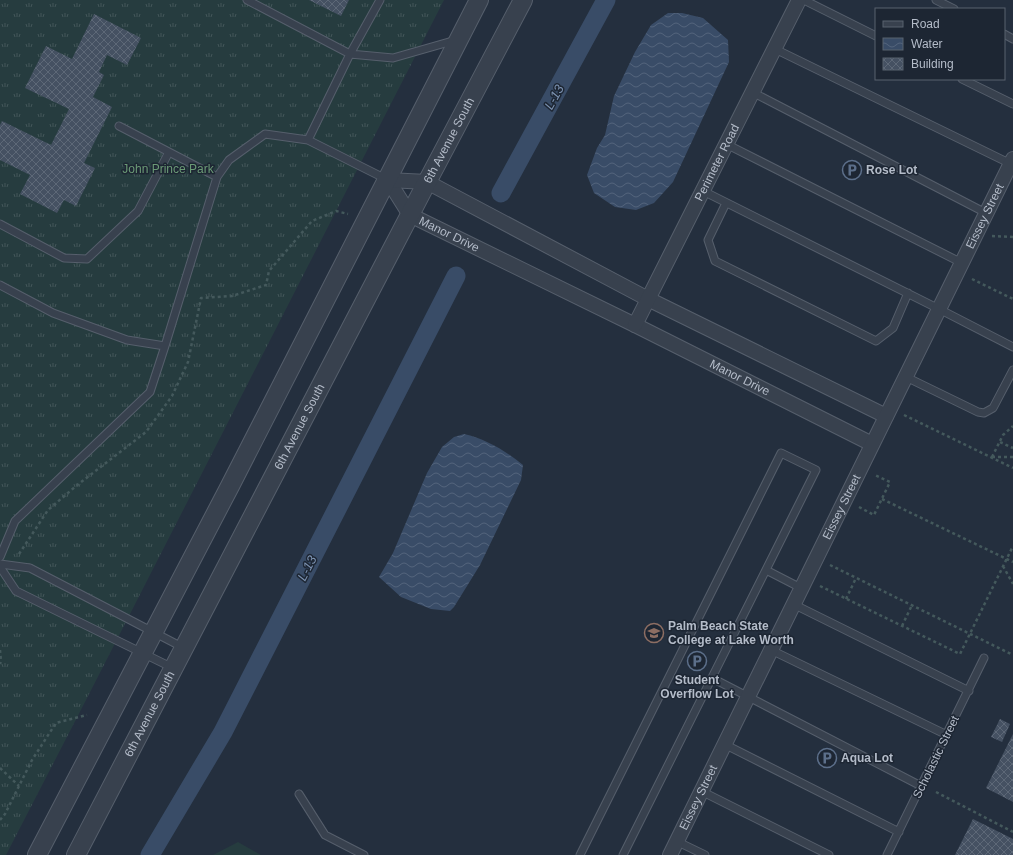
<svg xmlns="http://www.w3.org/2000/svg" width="1013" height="855" viewBox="0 0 1013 855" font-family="Helvetica,sans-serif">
<defs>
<pattern id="grass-tufts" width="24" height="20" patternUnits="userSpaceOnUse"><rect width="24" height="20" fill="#263c3f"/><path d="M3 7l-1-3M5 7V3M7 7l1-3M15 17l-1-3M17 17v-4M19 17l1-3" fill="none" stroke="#435659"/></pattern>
<pattern id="water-waves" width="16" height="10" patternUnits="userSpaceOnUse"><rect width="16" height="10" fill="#394c67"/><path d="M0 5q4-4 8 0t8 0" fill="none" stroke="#53647b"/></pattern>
<pattern id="building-cross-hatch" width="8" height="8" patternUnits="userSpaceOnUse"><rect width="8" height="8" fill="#455162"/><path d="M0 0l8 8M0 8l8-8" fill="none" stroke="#5d6877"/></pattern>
</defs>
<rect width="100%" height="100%" fill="#242f3e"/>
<!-- grass -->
<path fill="url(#grass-tufts)" d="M0,0H444L86,700L6,855H0Z"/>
<!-- pitch -->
<path fill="#263c3f" d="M238,842L261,855H213Z"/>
<!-- water -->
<path fill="url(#water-waves)" d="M668,13H682L703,18L728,40L729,62L673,182L654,203L636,210L615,207L594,193L587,175L597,148L605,135L614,96L635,52L651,25Z
M464,434C486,439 506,451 523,465L521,480L480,565L454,607L450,611L431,609L401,597L379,577L393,553L427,473L442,447L454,437Z"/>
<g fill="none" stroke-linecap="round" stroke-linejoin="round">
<!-- canal -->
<path stroke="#394c67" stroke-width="19" d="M501,193L606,0
M150,855L223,732L456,276"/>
</g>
<!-- building -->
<path fill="url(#building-cross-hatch)" d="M309,0H349L341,16Z
M94,14L141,38L127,65L107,55L99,72L104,75L93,97L112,107L84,163L95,168L76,206L64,200L57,213L20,194L30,175L0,160V125L2,121L51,145L69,109L25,88L46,46L72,59Z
M1000,719L1010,724L1002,742L991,737Z
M1013,734V802L986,788Z
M973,819L1013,839V855H955Z"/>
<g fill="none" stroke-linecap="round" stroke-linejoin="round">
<defs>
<path id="service" d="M247,0L350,54L393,58L456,40
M804,0L876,36
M936,0L954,9
M1004,34L1013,39
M775,49L1011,164
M962,79L1013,104
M752,92L986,213
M119,126L217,177
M308,140L350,54L380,0
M726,144L962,263
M703,191L939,309L1013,347
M726,203L708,240L715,261L876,341L893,328L908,293
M0,224L64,258L87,259L138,211L169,152
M0,285L53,313L127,340L165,346
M906,377L978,412L984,413L993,408L1013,370
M0,557L15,521L150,392L165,346L217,177L229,160L265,134L308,140L388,180
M0,564L30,568L184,648
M0,567L16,591L173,668
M766,570L801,588
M793,604L969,691
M771,650L947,735
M712,678L921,786
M724,744L899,832
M701,791L829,855
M299,794L325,835L364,855
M676,841L705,855
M580,855L781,453L816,470L623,855
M887,855L984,658"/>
<g id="minor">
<path id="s1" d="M388,180L410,215L635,325L872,444"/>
<path d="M388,180L427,182L648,299L886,416"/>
<path id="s2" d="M635,325L799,0"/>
<path id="s3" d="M670,855L1013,159"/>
</g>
<g id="tertiary">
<path d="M37,855L230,486L479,0"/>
<path id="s4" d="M76,855L427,182L523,0"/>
</g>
</defs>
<!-- service casing -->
<use href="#service" stroke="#565f6c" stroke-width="9"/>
<!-- minor casing -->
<use href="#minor" stroke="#565f6c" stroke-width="16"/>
<!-- tertiary casing -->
<use href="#tertiary" stroke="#565f6c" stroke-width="20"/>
<!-- path -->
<path stroke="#44595c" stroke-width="2.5" stroke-dasharray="3 3" stroke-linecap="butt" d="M992,236L1013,237
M972,279L1013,299
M904,415L1013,468
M1000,442L1013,448
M992,457L1003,435L1013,426
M992,457H1013
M882,499L1013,562
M859,507L874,515L890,482L875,475
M19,554L48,510L76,486L146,432L172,396L188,362L201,298L232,296L266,285L269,271L312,221L336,211L348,214
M830,565L1013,655
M1003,566L1013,584
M820,586L960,654L1013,546
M846,599L856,578
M902,626L912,605
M0,650L1,661L0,664
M0,768L19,786
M936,792L1013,832
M0,820L5,814L32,760L56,723L87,715"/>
<!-- service -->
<use href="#service" stroke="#38414e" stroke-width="7"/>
<!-- minor -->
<use href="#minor" stroke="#38414e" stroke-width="14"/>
<!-- tertiary -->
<use href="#tertiary" stroke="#38414e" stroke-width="18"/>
</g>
<!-- icons -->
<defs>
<symbol id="parking-ring" viewBox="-11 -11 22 22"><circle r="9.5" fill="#1d2633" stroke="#5c6f8a" stroke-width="1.5"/><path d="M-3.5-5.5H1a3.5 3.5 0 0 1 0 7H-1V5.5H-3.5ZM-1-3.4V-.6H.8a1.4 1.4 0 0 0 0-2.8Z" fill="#5c6f8a"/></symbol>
<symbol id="university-ring" viewBox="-11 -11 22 22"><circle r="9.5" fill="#1d2633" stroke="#8d6e63" stroke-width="1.5"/><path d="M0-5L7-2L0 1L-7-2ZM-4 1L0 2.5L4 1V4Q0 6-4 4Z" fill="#8d6e63"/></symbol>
</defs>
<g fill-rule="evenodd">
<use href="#parking-ring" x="841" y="159" width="22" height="22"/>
<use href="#university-ring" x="643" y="622" width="22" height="22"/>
<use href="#parking-ring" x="686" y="650" width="22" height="22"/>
<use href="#parking-ring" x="816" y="747" width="22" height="22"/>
</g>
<g text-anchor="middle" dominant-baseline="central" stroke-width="3" stroke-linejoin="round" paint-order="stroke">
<!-- street labels -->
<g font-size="12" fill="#b4bcc9" stroke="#1d2633">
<text stroke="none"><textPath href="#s4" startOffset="806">6th Avenue South</textPath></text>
<text stroke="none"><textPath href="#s2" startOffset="182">Perimeter Road</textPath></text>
<text stroke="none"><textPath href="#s3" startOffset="712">Eissey Street</textPath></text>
<text stroke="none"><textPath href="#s1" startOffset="85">Manor Drive</textPath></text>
<text stroke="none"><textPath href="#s1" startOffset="409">Manor Drive</textPath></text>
<text stroke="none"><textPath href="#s4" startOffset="483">6th Avenue South</textPath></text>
<text stroke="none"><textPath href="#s3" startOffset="388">Eissey Street</textPath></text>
<text stroke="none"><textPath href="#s4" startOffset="159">6th Avenue South</textPath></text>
<text transform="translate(936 757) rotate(-64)">Scholastic Street</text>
<text stroke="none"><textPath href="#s3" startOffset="64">Eissey Street</textPath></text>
</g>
<!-- park labels -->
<g font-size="12" fill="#6b9a76" stroke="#1d2633">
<text x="168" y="169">John Prince Park</text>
</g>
<!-- poi labels -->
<g font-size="12" font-weight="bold" fill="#b4bcc9" stroke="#1d2633" text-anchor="start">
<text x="866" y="170">Rose Lot</text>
<text x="668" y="626">Palm Beach State<tspan x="668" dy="14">College at Lake Worth</tspan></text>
<text x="697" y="680" text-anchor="middle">Student<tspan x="697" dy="14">Overflow Lot</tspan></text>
<text x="841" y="758">Aqua Lot</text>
</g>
<!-- water labels -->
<g font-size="13" font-style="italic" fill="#7c92b1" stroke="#1d2633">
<text transform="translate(554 97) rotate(-61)">L-13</text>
<text transform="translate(307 568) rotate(-63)">L-13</text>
</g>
</g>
<!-- legend -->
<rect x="875" y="8" width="130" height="72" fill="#1d2633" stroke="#59626f"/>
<rect x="883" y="21" width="20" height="6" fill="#38414e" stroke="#59626f"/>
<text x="911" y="28" font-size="12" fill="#b4bcc9">Road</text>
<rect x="883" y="38" width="20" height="12" fill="url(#water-waves)" stroke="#59626f"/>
<text x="911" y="48" font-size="12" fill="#b4bcc9">Water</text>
<rect x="883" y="58" width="20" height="12" fill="url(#building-cross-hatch)" stroke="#59626f"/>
<text x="911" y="68" font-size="12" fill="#b4bcc9">Building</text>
</svg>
